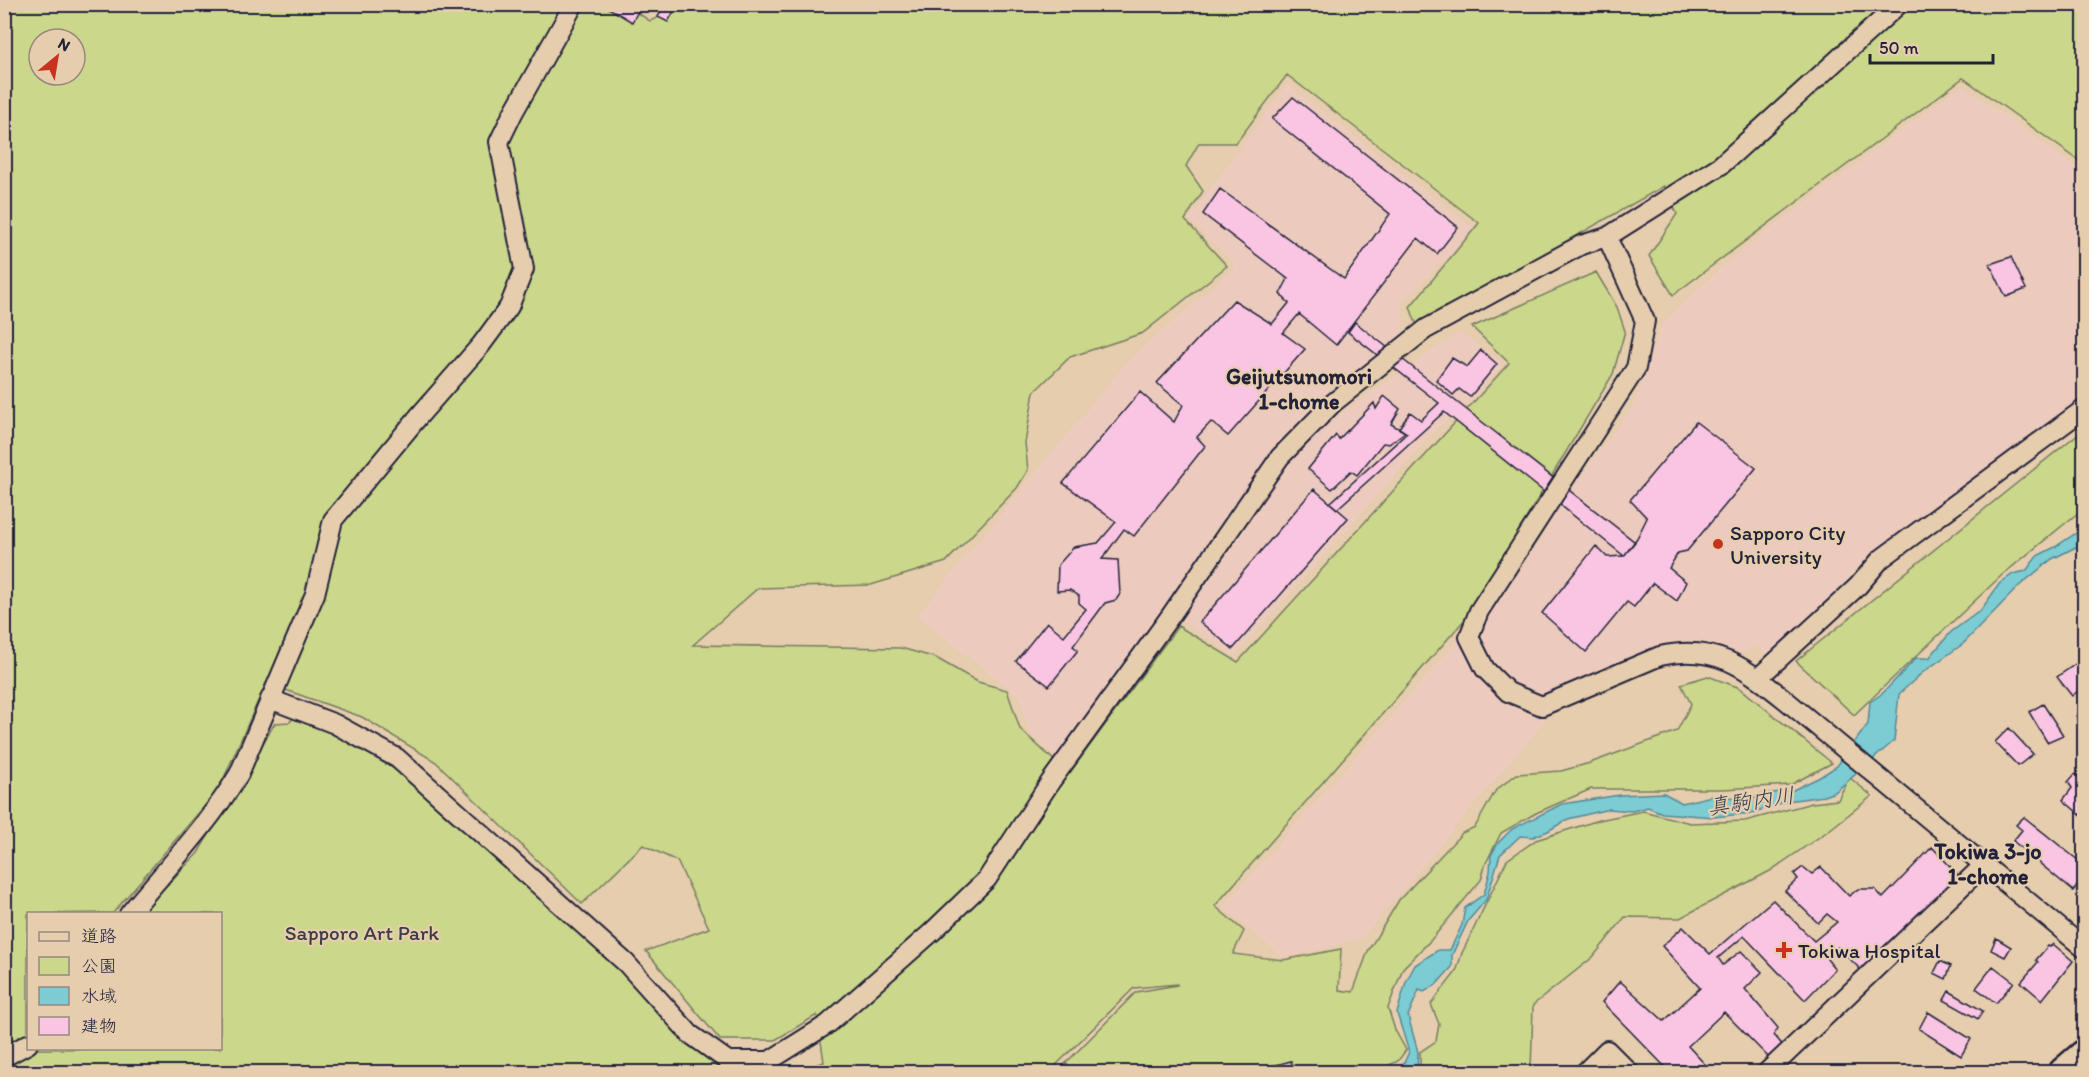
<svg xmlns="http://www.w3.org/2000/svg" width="2089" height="1077" viewBox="0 0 2089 1077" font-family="Itim,'Klee One',sans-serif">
<rect width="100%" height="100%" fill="#e6cdae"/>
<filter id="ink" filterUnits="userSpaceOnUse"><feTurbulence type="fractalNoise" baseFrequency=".0167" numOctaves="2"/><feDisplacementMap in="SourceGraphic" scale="12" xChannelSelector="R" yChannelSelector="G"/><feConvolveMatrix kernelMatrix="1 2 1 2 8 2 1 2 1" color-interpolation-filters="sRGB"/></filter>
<g filter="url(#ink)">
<!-- built -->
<path fill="#eccbbe" d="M1287,84L1475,229L1402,302L1403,340L1331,387L1255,474L1060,759L1029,733L1020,697L917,616L1127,362L1236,266L1188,219Z
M1962,85L2084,173V399L1928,519L1769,655L1756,646L1740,655L1702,641L1622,663L1573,687L1362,938L1284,958L1223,907L1521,569L1583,473L1632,408L1662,324L1727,262Z
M1460,332L1503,364L1470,401L1435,430L1235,656L1176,617L1266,485L1309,435Z"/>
<!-- green -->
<path fill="#cbd78a" stroke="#767c62" stroke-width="1.5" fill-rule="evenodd" d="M624,4L650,21L674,11L679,4L2084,5V164L1963,78L1673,295L1649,256L1677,214L1664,186L1417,326L1410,307L1479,223L1287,75L1236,143H1199L1186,166L1203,191L1185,220L1227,266L1143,333L1070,357L1034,392L1025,443L1028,470L1017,488L946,562L871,585L758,588L693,645L901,648L936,658L978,682L1007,690L1020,729L1069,774L1178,626L1238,662L1509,363L1472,327L1596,272L1617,307L1625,331L1613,374L1466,618L1215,906L1244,931L1233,954L1283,960L1341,949L1339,990L1353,992L1368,951L1399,900L1462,833L1475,827L1496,790L1517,774L1561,771L1590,763L1677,731L1691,704L1681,684L1708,676L1740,688L1832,763L1790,785L1723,789H1591L1536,813L1501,833L1486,863L1481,880L1431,940L1403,968L1388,1008L1395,1030L1406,1050L1398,1061L1379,1070V1072H1057L1136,992L1177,985V984L1134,988L1049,1072H793L824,1062L817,1015L775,1040H720L646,951L709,928L677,861L643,845L582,904L436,762L362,717L266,683L219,789L113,913L28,914V1034L5,1049V5ZM39,39H75V75H39Z
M2084,429V508L2001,576L1854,715L1796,661Z
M295,715L313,722L398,771L463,823L638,986L687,1042L723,1072H5L4,1069L14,1061L36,1049L220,1048V914L140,913L198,853L275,723L290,722Z
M1849,777L1872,796L1828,831L1770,871L1680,918L1625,917L1593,957L1533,1005L1531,1072H1420V1052L1436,1041L1439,1024L1431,1004L1456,972L1462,953L1507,860L1536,840L1599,820L1643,811L1690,823L1745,821L1812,803L1838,800Z"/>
<!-- water -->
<path fill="#7bccd3" stroke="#578896" stroke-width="1.5" d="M2084,521V543L2052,559L2019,586L1963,644L1922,673L1899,694L1894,741L1835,792L1824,796L1787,801L1752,813L1714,817L1662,813L1648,807L1632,811L1609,809L1568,819L1548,831L1533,837L1520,836L1500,855L1486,900L1468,921L1452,955V967L1436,985L1424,992L1419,990L1408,1016L1418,1052L1417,1072H1393L1402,1067L1409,1052L1397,1013L1406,982L1415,965L1438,950H1450L1462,925L1465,908L1484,894L1490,872L1491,855L1498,843L1512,829L1562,804L1620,795L1664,793L1682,803L1712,796L1753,799L1761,794L1791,791L1820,777L1837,766L1868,724L1870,702L1883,693L1916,658H1929L1951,632L1981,610L2000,583L2013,574L2026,571L2037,556L2055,547L2079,531Z"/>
<!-- building -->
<path fill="#f9c5e2" stroke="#22223b" stroke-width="1.5" d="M602,4H633L640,8L632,22Z
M665,4H678L668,22L658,17Z
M1293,97L1458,227L1437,254L1418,238L1336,345L1299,314L1283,333L1305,349L1228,436L1211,422L1197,437L1205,446L1134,536L1124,529L1102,559L1118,560L1120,594L1116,600L1105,603L1073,646L1078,650L1049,686L1016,661L1047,622L1064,636L1086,609L1079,603V596L1070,590L1057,591L1058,565L1074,547L1098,543L1116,522L1063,483L1140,392L1174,422L1183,405L1157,383L1234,300L1272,324L1289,303L1280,294L1288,279L1203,214L1220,189L1344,279L1390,214L1272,119Z
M2011,257L2026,289L2006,297L1990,264Z
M1355,322L1635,542L1624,556L1444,412L1337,509L1330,503L1407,433L1399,428L1410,412L1421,420L1439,403L1348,332Z
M1481,350L1497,364L1470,397L1459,389L1453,395L1436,380L1452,358L1467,367Z
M1384,396L1400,409L1391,424L1405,432L1389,444L1383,443L1357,475L1351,471L1332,489L1308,469L1336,435L1339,439L1374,403L1376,409Z
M1696,422L1756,468L1687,551L1678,553L1669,568L1686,582L1677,601L1653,583L1634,607L1627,602L1586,652L1542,613L1596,546L1607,557L1624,556L1637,538L1647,518L1630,500Z
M1314,489L1348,518L1233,649L1200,622Z
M2077,663L2084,672V686L2072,696L2057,677Z
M2043,704L2063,735L2047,742L2029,712Z
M2084,710V731L2076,716Z
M2009,728L2033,754L2018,766L1995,742Z
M2075,774L2084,781V818L2063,800L2072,788L2068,782Z
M2024,817L2084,865V877L2073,891L2013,841L2022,830L2016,825Z
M1932,847L1960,877L1862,971L1838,947L1827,959L1835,969L1805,1000L1744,936L1718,958L1723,965L1741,951L1762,972L1745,989L1778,1028L1774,1035L1785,1048L1772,1061L1724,1012L1688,1046L1712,1072H1670L1602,1002L1620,981L1664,1021L1700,988L1662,946L1683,927L1710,954L1773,900L1814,941L1837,922L1827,914L1818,923L1785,891L1798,879L1794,874L1803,867L1812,874L1821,867L1849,896L1858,889H1875L1883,898Z
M1996,938L2011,947L2005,957L1991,950Z
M2053,944L2073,961L2042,1000L2021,982L2038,962L2036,960L2048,946L2050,947Z
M1940,961L1951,966L1946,979L1934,973Z
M1993,966L2014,982L1996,1003L1976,988Z
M1949,991L1983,1011L1978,1019L1944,1000Z
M1928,1012L1971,1039L1961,1056L1919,1029Z
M1291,1061L1294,1072H1262L1261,1069Z"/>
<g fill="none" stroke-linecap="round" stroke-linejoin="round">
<defs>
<path id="minor" d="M1607,237L1645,321L1636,368L1479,611L1469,637L1485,669L1508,692L1542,706L1660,656C1716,643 1747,669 1788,702L2084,948
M1758,678L1858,586L1881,559L2084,409
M270,699L335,724L397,758L626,963L690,1034L728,1061H769L828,1024L932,932L987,879L1051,781L1169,618L1280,457L1333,403L1426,329L1581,245L1607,237L1721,165L1899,4
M129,914C167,868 208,825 239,774L315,594L333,520L419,416L481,345L509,307L524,269L499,142L513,113L574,4
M4,1057L28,1044
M1585,1072L1607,1050L1629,1072
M1767,1072L1984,865"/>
<path id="highway" d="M2063,1072L2084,1054"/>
</defs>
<!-- minor casing -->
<use href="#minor" stroke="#22223b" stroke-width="22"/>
<!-- highway casing -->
<use href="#highway" stroke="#22223b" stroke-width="32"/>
<!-- minor -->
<use href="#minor" stroke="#e6cdae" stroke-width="18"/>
<!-- highway -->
<use href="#highway" stroke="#e6cdae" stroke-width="27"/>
</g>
</g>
<!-- markers -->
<g fill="#c8321e" stroke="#e6cdae" stroke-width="2">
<circle cx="1718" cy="544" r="6"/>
<path d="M1781 941h6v6h6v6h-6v6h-6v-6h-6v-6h6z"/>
</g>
<g text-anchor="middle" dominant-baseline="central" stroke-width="4.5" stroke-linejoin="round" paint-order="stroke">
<!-- poi labels -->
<g font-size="21" fill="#22223b" stroke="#e6cdae" text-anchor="start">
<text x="1730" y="532">Sapporo City<tspan x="1730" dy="24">University</tspan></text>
<text x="1798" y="950">Tokiwa Hospital</text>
</g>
<!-- park labels -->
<g font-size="21" fill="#3b3d47" stroke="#e6cdae">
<text x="362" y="932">Sapporo Art Park</text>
</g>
<!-- neighbourhood labels -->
<g font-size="22" font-weight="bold" fill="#22223b" stroke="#e6cdae">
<text x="1299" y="376">Geijutsunomori<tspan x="1299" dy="25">1-chome</tspan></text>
<text x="1988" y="851">Tokiwa 3-jo<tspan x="1988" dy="25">1-chome</tspan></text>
</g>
<!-- water labels -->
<g font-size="22" font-style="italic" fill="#2f3c52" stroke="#e6cdae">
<text transform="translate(1751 801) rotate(-8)">真駒内川</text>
</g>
</g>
<!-- margin -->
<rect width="2089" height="1077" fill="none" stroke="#e6cdae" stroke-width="24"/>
<rect x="12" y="12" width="2065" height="1053" fill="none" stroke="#22223b" stroke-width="2" filter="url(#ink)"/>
<!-- legend -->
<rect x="27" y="912" width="195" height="138" fill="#e6cdae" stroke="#988980" stroke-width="1.5"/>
<rect x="39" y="932" width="30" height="9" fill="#e6cdae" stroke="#988980" stroke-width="1.5"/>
<text x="81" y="942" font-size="18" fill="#22223b">道路</text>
<rect x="39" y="957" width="30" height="18" fill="#cbd78a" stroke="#988980" stroke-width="1.5"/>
<text x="81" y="972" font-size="18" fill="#22223b">公園</text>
<rect x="39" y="987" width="30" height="18" fill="#7bccd3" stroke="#988980" stroke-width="1.5"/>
<text x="81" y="1002" font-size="18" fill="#22223b">水域</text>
<rect x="39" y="1017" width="30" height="18" fill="#f9c5e2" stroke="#988980" stroke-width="1.5"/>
<text x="81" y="1032" font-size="18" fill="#22223b">建物</text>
<!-- north arrow -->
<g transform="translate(57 57) rotate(30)"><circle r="28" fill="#e6cdae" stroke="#988980" stroke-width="1.5"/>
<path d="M0-4.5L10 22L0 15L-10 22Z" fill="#c8321e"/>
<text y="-9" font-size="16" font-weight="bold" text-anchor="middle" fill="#22223b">N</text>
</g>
<!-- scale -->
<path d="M1870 54v9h123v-9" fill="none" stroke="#22223b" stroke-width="3"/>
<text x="1879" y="54" font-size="18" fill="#22223b" stroke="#e6cdae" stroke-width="4.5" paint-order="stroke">50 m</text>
</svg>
